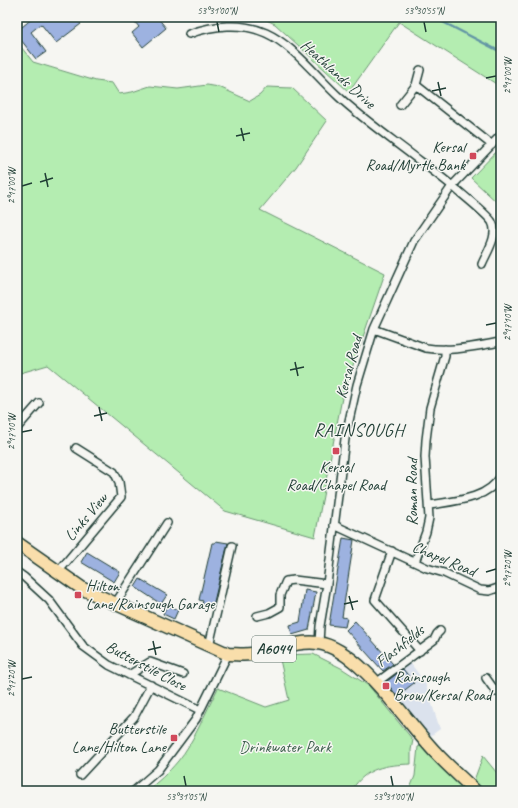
<svg xmlns="http://www.w3.org/2000/svg" width="518" height="808" viewBox="0 0 518 808" font-family="Caveat,sans-serif">
<rect width="100%" height="100%" fill="#f6f6f2"/>
<filter id="ink" filterUnits="userSpaceOnUse"><feTurbulence type="fractalNoise" baseFrequency=".025" numOctaves="2"/><feDisplacementMap in="SourceGraphic" scale="8" xChannelSelector="R" yChannelSelector="G"/><feConvolveMatrix kernelMatrix="1 2 1 2 8 2 1 2 1" color-interpolation-filters="sRGB"/></filter>
<g filter="url(#ink)">
<!-- built -->
<path fill="#dbe2ed" d="M409,661L425,683L440,729L429,737L382,681Z"/>
<!-- green -->
<path fill="#b4edb1" stroke="#6a9572" d="M260,17H501V87L399,22L349,92L275,24Z
M17,42L33,62L96,81L112,83L119,94L132,92L150,86L178,89L207,85L219,87L250,101L260,95L267,87L292,88L327,121L296,167L260,210L385,273L342,398L315,537L225,511L48,365L17,374Z
M501,147V206L471,178Z
M313,654L341,668L369,686L413,740L411,750V764C385,765 366,767 351,791H146C158,782 168,773 178,761C194,742 206,711 218,688L266,707L289,700L279,655Z
M423,745L465,791H409L415,776L418,747Z
M483,756L501,778V791H482L473,783Z"/>
<g fill="none" stroke-linecap="round" stroke-linejoin="round">
<!-- stream -->
<path stroke="#6295a5" stroke-width="2.5" d="M437,17L439,20L501,52"/>
</g>
<!-- building -->
<path fill="#9db2e0" stroke="#1f3d34" d="M34,17H75L81,24L56,43L41,24L31,32L46,52L36,59L17,35V21L22,27Z
M131,17H157L166,28L143,47L132,33L139,27Z
M343,538L354,540L342,617L347,618L345,627L329,625Z
M216,541L228,543L213,606L202,604L203,601L199,600L212,543H215Z
M87,552L120,572L114,582L81,562Z
M140,579L167,595L161,604L135,587Z
M305,590L316,592L309,630L292,635L290,625L300,622Z
M167,605L178,610L174,619L163,614Z
M355,621L393,664L383,671L346,630Z
M403,669L414,683L397,696L386,682Z"/>
<g fill="none" stroke-linecap="round" stroke-linejoin="round">
<defs>
<path id="minor" d="M189,34C213,25 242,22 266,33C293,45 317,77 339,97C364,120 393,140 420,161C432,170 444,179 456,189C464,196 487,214 492,222C499,235 487,252 482,264
M416,85L420,70
M400,105L416,85L492,145
M374,329L426,348C451,352 476,346 501,342
M17,428L39,403
M429,505C454,501 487,500 501,476
M334,525L427,568L444,573L480,590L489,591L501,587
M392,551L375,600L420,651
M415,562L426,532L429,518L425,457L426,440L430,408L445,356V349
M17,572L24,577L49,600L83,646L109,665L200,710
M58,572L121,497L119,482L114,472L76,448
M115,604L167,523
M257,616L269,613L280,607V595L286,581L294,580L327,584
M319,643L320,626L327,584L345,439L357,385L374,329L414,241L452,186L501,135
M209,646L232,546
M129,675L150,662L183,674
M486,678L496,692
M376,683L434,640L437,634L440,631
M80,775L134,717L151,685
M134,791L158,770L196,719L228,654"/>
<path id="primary" d="M17,543L83,589L228,654C236,654 244,655 252,654C274,652 295,640 318,643C360,649 407,723 436,753C448,766 462,778 475,791"/>
</defs>
<!-- minor casing -->
<use href="#minor" stroke="#1f3d34" stroke-width="10"/>
<!-- primary casing -->
<use href="#primary" stroke="#1f3d34" stroke-width="15"/>
<!-- minor -->
<use href="#minor" stroke="#f6f6f2" stroke-width="7"/>
<!-- primary -->
<use href="#primary" stroke="#f9deab" stroke-width="12"/>
</g>
</g>
<!-- ticks -->
<path fill="none" stroke="#1f3d34" stroke-width="1.5" d="M217,22L219,32M424,22L426,32M486,78L496,76M438,82L441,96M432,91L446,88M241,128L244,141M236,136L250,133M45,173L48,187M40,182L53,178M22,186L32,183M486,325L496,323M295,362L298,376M290,370L304,367M99,407L102,421M94,416L107,413M22,432L32,430M486,572L496,569M349,596L353,610M344,604L358,601M153,641L156,655M148,650L161,647M22,679L32,677M184,776L186,786M391,776L393,786"/>
<!-- markers -->
<g fill="#d1495b" stroke="#f6f6f2" stroke-width="1.5">
<rect x="469" y="152" width="8" height="8" rx="2"/>
<rect x="332" y="447" width="8" height="8" rx="2"/>
<rect x="74" y="591" width="8" height="8" rx="2"/>
<rect x="382" y="682" width="8" height="8" rx="2"/>
<rect x="170" y="734" width="8" height="8" rx="2"/>
</g>
<g text-anchor="middle" dominant-baseline="central" stroke-width="3" stroke-linejoin="round" paint-order="stroke">
<!-- shield labels -->
<rect fill="#f6f6f2" stroke="#60746d" stroke-width="1" x="252" y="636" width="44" height="26" rx="3"/>
<g font-size="15" font-weight="bold" fill="#1f3d34">
<text x="274" y="649">A6044</text>
</g>
<!-- street labels -->
<g font-size="16" fill="#1f3d34" stroke="#f6f6f2">
<text transform="translate(338 74) rotate(42)">Heathlands Drive</text>
<text transform="translate(349 367) rotate(-75)">Kersal Road</text>
<text transform="translate(412 492) rotate(-90)">Roman Road</text>
<text transform="translate(86 517) rotate(-50)">Links View</text>
<text transform="translate(444 559) rotate(23)">Chapel Road</text>
<text transform="translate(400 646) rotate(-39)">Flashfields</text>
<text transform="translate(146 666) rotate(28)">Butterstile Close</text>
</g>
<!-- poi labels -->
<g font-size="16" fill="#1f3d34" stroke="#f6f6f2" text-anchor="end">
<text x="465" y="147">Kersal<tspan x="465" dy="18">Road/Myrtle Bank</tspan></text>
<text x="336" y="467" text-anchor="middle">Kersal<tspan x="336" dy="18">Road/Chapel Road</tspan></text>
<text x="86" y="586" text-anchor="start">Hilton<tspan x="86" dy="18">Lane/Rainsough Garage</tspan></text>
<text x="394" y="677" text-anchor="start">Rainsough<tspan x="394" dy="18">Brow/Kersal Road</tspan></text>
<text x="166" y="729">Butterstile<tspan x="166" dy="18">Lane/Hilton Lane</tspan></text>
</g>
<!-- park labels -->
<g font-size="16" fill="#3d604d" stroke="#f6f6f2">
<text x="285" y="747">Drinkwater Park</text>
</g>
<!-- quarter labels -->
<g font-size="18" letter-spacing="1" fill="#1f3d34" stroke="#f6f6f2">
<text x="359" y="430">RAINSOUGH</text>
</g>
</g>
<!-- margin -->
<rect width="518" height="808" fill="none" stroke="#f6f6f2" stroke-width="44"/>
<rect x="22" y="22" width="474" height="764" fill="none" stroke="#1f3d34" stroke-width="1.5"/>
<g font-size="10" text-anchor="middle" fill="#1f3d34">
<text x="217" y="14">53°31'00"N</text>
<text x="424" y="14">53°30'55"N</text>
<text transform="translate(507 76) rotate(-90)" y="4">2°17'00"W</text>
<text transform="translate(11 186) rotate(-90)" y="4">2°17'00"W</text>
<text transform="translate(507 323) rotate(-90)" y="4">2°17'10"W</text>
<text transform="translate(11 432) rotate(-90)" y="4">2°17'10"W</text>
<text transform="translate(507 569) rotate(-90)" y="4">2°17'20"W</text>
<text transform="translate(11 679) rotate(-90)" y="4">2°17'20"W</text>
<text x="186" y="800">53°31'05"N</text>
<text x="393" y="800">53°31'00"N</text>
</g>
</svg>
